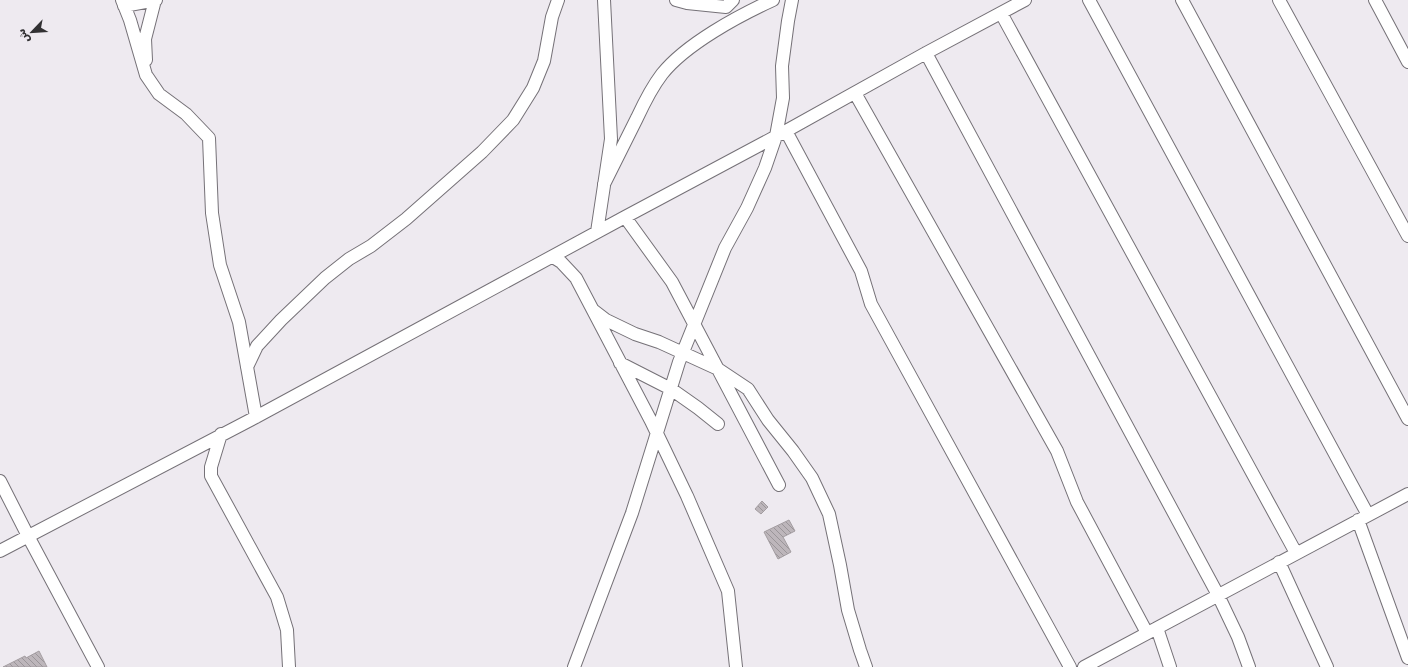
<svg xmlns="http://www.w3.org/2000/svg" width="1408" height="667" viewBox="0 0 1408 667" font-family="'DejaVu Sans',Cairo,sans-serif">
<defs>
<pattern id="building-back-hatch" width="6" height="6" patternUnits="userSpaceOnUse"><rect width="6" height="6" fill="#bdb6bb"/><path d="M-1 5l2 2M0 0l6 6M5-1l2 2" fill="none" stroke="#9a9599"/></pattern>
</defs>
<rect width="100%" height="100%" fill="#eeeaf0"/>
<!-- building -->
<path fill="url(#building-back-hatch)" stroke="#a39da1" d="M762,501L768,507L761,514L755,509Z
M789,520L795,531L783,537L791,552L778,559L764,532Z
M39,651L47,667H3L25,656L26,658Z"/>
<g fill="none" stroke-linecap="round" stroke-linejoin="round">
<defs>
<path id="minor" d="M122,0L130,20L146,75L159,94L186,114L209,138L212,213L220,265L239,322L256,417
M676,0L687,3L726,7L733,0
M1089,0L1368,515
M1182,0L1408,419
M1279,0L1408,236
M1375,0L1408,62
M124,6L156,0
M1001,13L1296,553
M926,53L1218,595L1238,637L1249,667
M146,60L145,39L155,0
M855,93L1057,451L1077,502L1147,633
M786,131L861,271L871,304L1070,667
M604,184C615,162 626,140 637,118C644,103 652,87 662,74C686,44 738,16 773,0
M625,217L672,282L779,485
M597,232L611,139L604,0
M553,257L561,262L576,278L651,421L687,496L728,591L736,667
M593,310L606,320L635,334L659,342L718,369L748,389L768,420L793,451L812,478L829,514L840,565L848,610L860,650L866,667
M620,363L671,389L698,408L718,424
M247,367L257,346L281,320L325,278L349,259L371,246L406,219L482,152L513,120L533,88L544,61L552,17L558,0
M221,434L211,467V476L277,597L287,630L289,667
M0,481L28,536L98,667
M1358,520L1408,658
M0,551L256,417L625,217L786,131L926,53L1025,0
M1279,562L1327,667
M1157,628L1170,667
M574,667L632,513L679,362L725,248L747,208L765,168L776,136L783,98L782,66L788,21L792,0
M1084,667L1408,494"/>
</defs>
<!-- minor casing -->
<use href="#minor" stroke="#757177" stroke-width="14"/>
<!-- minor -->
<use href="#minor" stroke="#fff" stroke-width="12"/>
</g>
<!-- north arrow -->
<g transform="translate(32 32) rotate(245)" stroke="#eeeaf0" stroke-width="3" paint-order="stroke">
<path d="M0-3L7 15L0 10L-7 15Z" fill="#323133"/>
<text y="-6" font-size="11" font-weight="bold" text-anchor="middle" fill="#323133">ش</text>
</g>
</svg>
